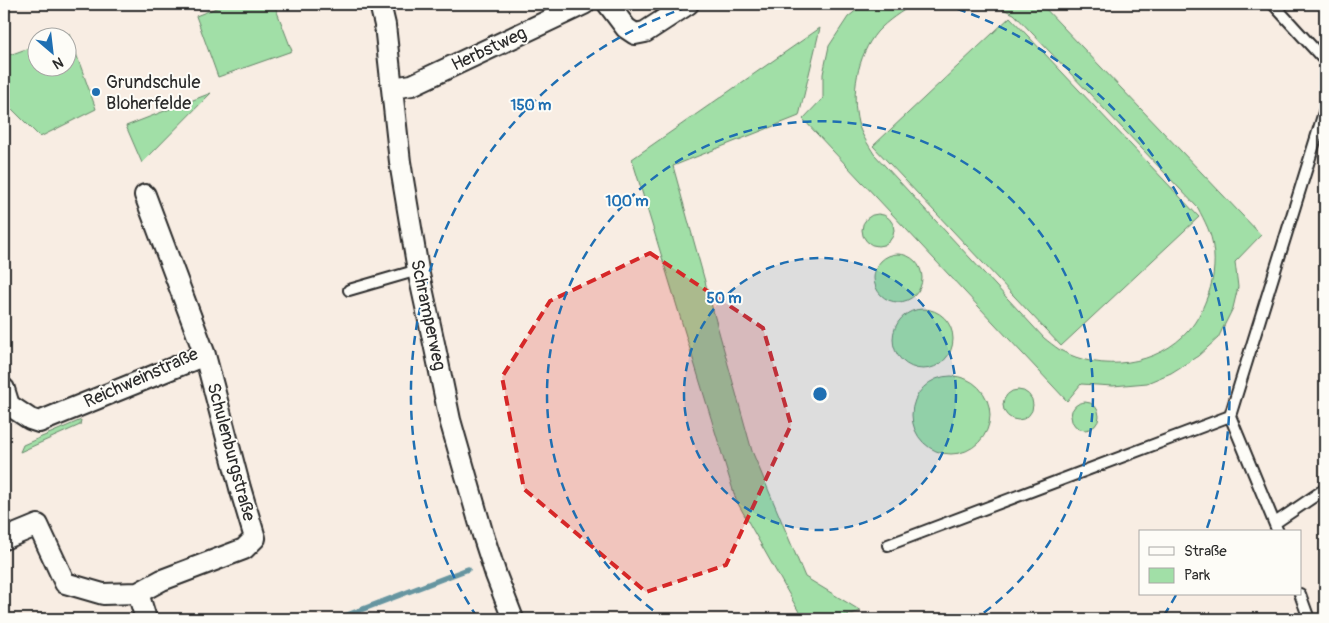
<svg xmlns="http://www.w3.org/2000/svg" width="1329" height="623" viewBox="0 0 1329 623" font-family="Pangolin,sans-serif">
<rect width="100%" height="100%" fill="#f8ede3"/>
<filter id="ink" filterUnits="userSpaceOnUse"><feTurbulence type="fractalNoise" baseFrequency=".02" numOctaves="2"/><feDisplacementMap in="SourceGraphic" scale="10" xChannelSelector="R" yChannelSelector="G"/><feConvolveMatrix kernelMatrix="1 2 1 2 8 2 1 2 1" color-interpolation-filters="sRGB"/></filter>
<g filter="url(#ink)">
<!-- green -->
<path fill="#a1dfa7" stroke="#668569" d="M226,4H274L292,51L218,77L196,16Z
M864,4H914C901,12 888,20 877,32C857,56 851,93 858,123C861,134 868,144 874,154L1044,338C1049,342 1054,346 1060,350C1101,373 1158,366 1189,330C1197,321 1202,310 1206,300C1213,284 1216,264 1213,247C1212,234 1204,220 1198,208L1014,14L991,4H1041L1261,235L1235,262L1238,287L1233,308L1218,338L1198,356L1171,373L1147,383L1113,386L1081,384L1067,401L803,119L823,98V74L829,46L848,17Z
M1010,17L1199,217L1061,346L873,146Z
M820,28L799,116L673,166L752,451L805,577L861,611L833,619H803L736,500L632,159Z
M69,34L96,109L40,137L4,101V57L37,45L38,68H68V38L59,37Z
M211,93L142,163L126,126Z
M862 230a16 16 0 1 1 32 0a16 16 0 1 1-32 0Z
M874 278a24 24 0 1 1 48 0a24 24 0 1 1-48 0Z
M893 339a30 30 0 1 1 60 0a30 30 0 1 1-60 0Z
M912 415a39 39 0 1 1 78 0a39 39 0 1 1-78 0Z
M1003 405a15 15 0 1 1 30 0a15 15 0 1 1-30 0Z
M1071 416a14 14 0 1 1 28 0a14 14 0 1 1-28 0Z
M81,420L80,425L20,452L23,445Z"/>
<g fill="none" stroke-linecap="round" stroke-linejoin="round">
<!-- stream -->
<path stroke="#6695a0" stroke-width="5.5" d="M337,619L468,569"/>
<defs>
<path id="lane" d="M1273,4L1325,61
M349,290L418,270
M1275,523L1325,489
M1278,532L1230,416L1325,109
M888,545L1230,416
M1300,594L1309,619"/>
<path id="street" d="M380,4L385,25L400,162L418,270L435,348L450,420L483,535L496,575L513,619
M608,4L626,28L635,34L645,32L688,4
M392,88L412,85L584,4
M4,389L9,405L30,419L39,422L205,355L145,195
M4,539L38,525L65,583L103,594L138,593L162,580L244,549L255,538L240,488L205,355
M138,593L146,619"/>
</defs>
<!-- lane casing -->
<use href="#lane" stroke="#2b2b2b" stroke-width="14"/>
<!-- street casing -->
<use href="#street" stroke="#2b2b2b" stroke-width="24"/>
<!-- lane -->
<use href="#lane" stroke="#fdfcf7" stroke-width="10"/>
<!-- street -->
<use href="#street" stroke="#fdfcf7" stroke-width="20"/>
</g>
</g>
<!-- marked area -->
<path fill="#d62828" fill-opacity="0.2" stroke="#d62828" stroke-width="4" stroke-dasharray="10 6" stroke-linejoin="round" d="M650,253L763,328L791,425L726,565L646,592L524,489L502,377L550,301Z"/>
<!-- distance rings -->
<circle cx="820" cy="394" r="136" fill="#1f6fb2" fill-opacity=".12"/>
<g fill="none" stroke="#1f6fb2" stroke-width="2.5" stroke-dasharray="9 6">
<circle cx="820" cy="394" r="136"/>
<path d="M665 619A273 273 0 1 1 975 619"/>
<path d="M1176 595A409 409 0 0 1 1163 617M477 617A409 409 0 0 1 697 4M943 4A409 409 0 0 1 1206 531"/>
</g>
<!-- markers -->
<circle fill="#1f6fb2" stroke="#fdfcf7" stroke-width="2" cx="96" cy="92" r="5"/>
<g text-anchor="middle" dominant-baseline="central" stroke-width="4" stroke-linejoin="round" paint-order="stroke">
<!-- street labels -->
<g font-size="18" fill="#2b2b2b" stroke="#fdfcf7">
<text transform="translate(489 49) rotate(-25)">Herbstweg</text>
<text transform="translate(428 315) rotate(78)">Schramperweg</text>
<text transform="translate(141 378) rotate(-24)">Reichweinstraße</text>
<text transform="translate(231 452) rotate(75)">Schulenburgstraße</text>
</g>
<!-- poi labels -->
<g font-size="18" fill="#2b2b2b" stroke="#fdfcf7" text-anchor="start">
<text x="106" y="82">Grundschule<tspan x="106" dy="21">Bloherfelde</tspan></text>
</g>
</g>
<circle cx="820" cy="394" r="8" fill="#1f6fb2" stroke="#fdfcf7" stroke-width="2.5"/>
<g font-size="15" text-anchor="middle" font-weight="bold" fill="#1f6fb2" stroke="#fdfcf7" stroke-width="4" stroke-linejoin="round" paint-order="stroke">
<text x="531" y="110">150 m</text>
<text x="627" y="206">100 m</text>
<text x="724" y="303">50 m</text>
</g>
<!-- margin -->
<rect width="1329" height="623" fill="none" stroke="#fdfcf7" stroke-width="20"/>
<rect x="10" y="10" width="1309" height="603" fill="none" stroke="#2b2b2b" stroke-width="2" filter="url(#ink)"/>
<!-- legend -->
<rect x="1139" y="530" width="162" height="65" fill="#fdfcf7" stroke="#a9a8a5"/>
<rect x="1149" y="547" width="25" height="8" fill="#fdfcf7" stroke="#a9a8a5"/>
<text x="1184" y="556" font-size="15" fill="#2b2b2b">Straße</text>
<rect x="1149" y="568" width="25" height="15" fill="#a1dfa7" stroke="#a9a8a5"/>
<text x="1184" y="580" font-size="15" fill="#2b2b2b">Park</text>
<!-- north arrow -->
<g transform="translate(52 52) rotate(152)"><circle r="24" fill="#fdfcf7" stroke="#a9a8a5"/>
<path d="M0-4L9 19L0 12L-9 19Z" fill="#1f6fb2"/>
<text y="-8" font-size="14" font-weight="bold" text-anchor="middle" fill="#2b2b2b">N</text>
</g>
</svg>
